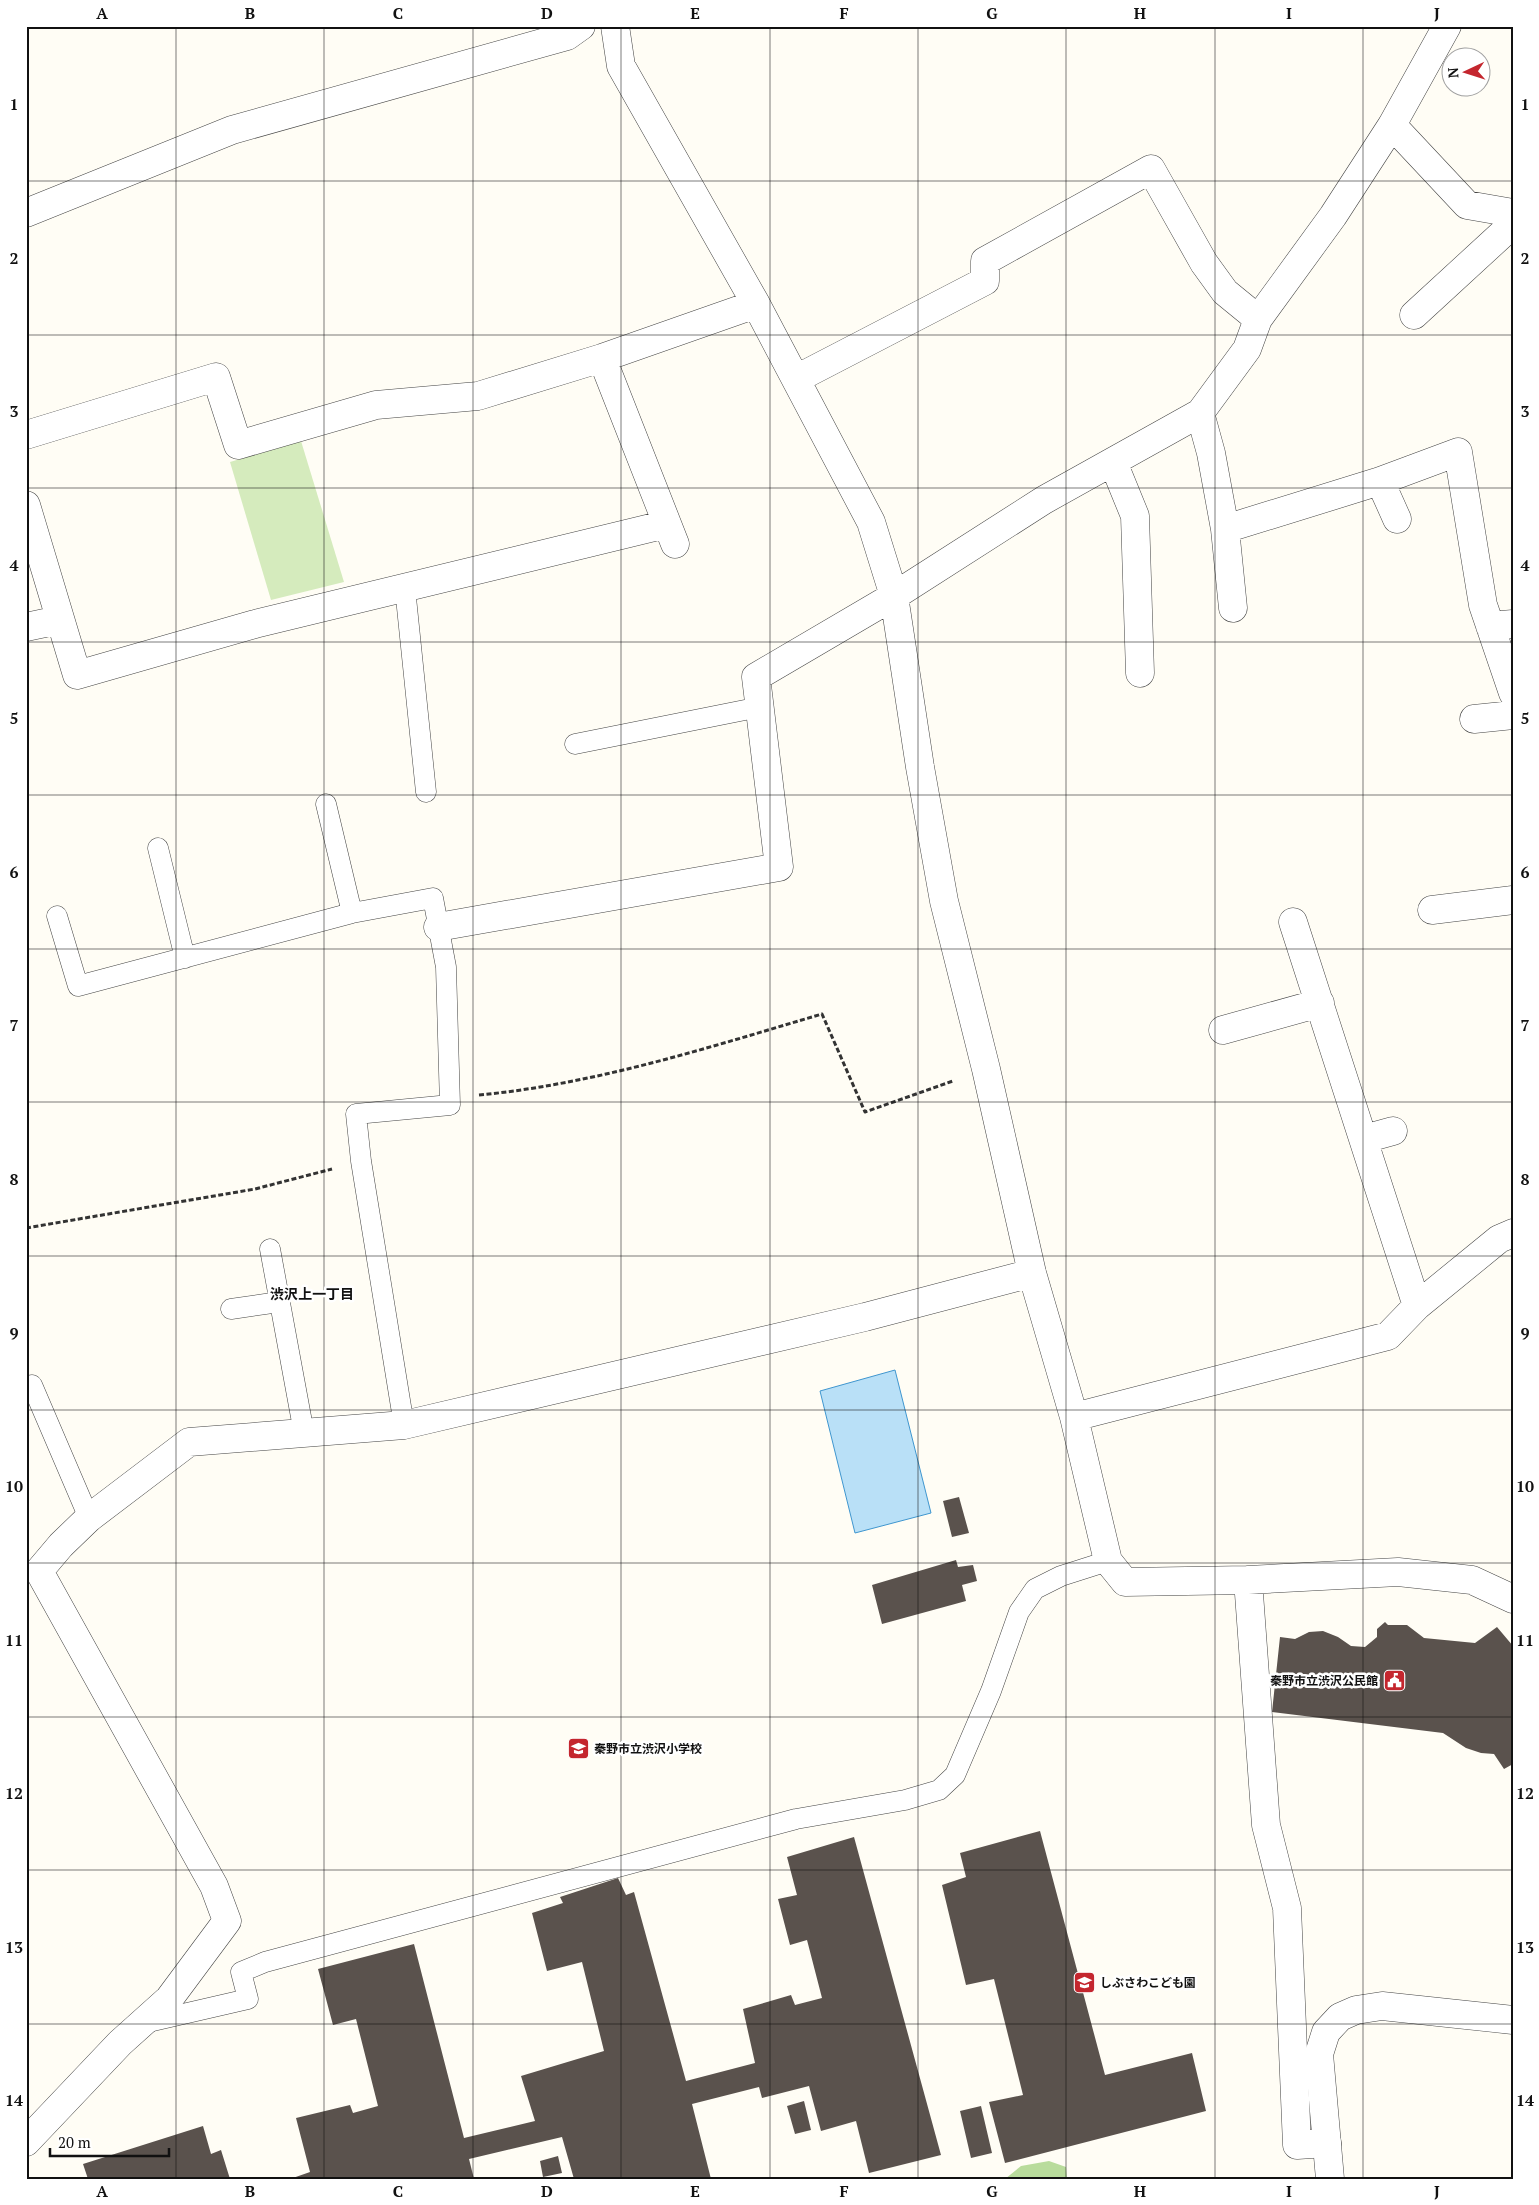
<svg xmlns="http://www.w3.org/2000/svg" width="1539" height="2205" viewBox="0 0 1539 2205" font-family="'PT Serif','Noto Sans JP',serif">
<rect width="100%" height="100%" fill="#fffdf5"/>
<!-- green -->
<path fill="#d5ebbd" d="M301,441L344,582L271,600L230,462Z"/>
<!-- forest -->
<path fill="#b9dc9c" d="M1049,2161L1066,2167L1067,2179H1005L1021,2166Z"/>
<!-- water -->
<path fill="#b9e0f7" stroke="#3f96cf" d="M895,1370L931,1513L855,1533L820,1391Z"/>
<!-- building -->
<path fill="#5a524d" d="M959,1497L969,1533L952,1537L943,1501Z
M956,1560L958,1567L973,1565L977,1581L962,1585L966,1601L882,1624L872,1585Z
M1385,1622L1388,1625H1407L1424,1638L1475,1643L1497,1627L1513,1646V1764L1504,1769L1494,1754L1481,1753L1466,1748L1443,1733L1272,1712L1280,1637L1295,1639L1309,1632L1323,1631L1338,1637L1351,1646L1365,1647L1377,1637V1629Z
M1040,1831L1105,2075L1192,2053L1206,2111L1005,2163L989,2102L1023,2095L994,1979L966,1985L942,1885L966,1877L960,1853Z
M854,1837L941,2155L869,2173L856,2121L821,2131L809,2086L762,2098L759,2087L692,2104L711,2179H574L562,2137L469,2159L474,2179H290L310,2172L296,2118L350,2105L353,2113L378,2106L356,2019L333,2025L318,1969L414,1944L464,2138L535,2121L521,2076L604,2051L582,1962L547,1971L532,1913L563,1903L560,1897L618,1878L626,1895L634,1892L686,2081L755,2063L743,2009L791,1995L795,2005L822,1998L807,1940L790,1945L778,1899L797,1895L787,1857Z
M804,2101L811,2130L795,2134L787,2106Z
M981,2106L992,2153L971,2158L960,2111Z
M203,2126L211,2154L221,2150L230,2179H88L83,2164Z
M558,2156L562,2173L543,2177L540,2161Z"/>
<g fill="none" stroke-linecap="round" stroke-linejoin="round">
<defs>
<path id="service" d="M405,588L426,792
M575,744L760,707
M326,804L352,913
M158,848L185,958
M57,916L78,986L352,913L433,898L446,967L450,1105L356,1114L361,1161L404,1425
M270,1249L304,1433
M231,1309L279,1302
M32,1385L89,1518
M144,2023L248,1999L241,1972L265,1962L796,1819L905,1800L939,1790L955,1775L991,1691L1019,1612L1035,1589L1061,1576L1108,1561"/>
<path id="minor" d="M615,26L621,66L756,304L871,522L894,596L920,767L944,901L986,1069L1032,1273L1074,1417L1108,1561L1125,1582L1248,1580L1398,1572L1472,1580L1513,1599
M1392,125L1467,205L1513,213
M26,213L232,130L567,36L581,26
M1414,315L1513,224
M602,358L675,544
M796,379L985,281V261L1151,169L1204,263L1225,292L1258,319
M1200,413L1211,453L1225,529L1380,481L1458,452L1483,605L1513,693
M26,435L216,377L238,445L376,405L478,396L602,358L756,304
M1113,462L1135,516L1140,673
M1380,481L1397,519
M26,505L77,675L255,624L667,524
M1225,529L1233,608
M1490,626L1513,624
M26,627L59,620
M1474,719L1513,715
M1432,910L1513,900
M1293,922L1417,1306
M438,927L779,867L756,677L894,596L1044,500L1200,413L1247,349L1258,319L1333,216L1392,125L1447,26
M1223,1030L1320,1003
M1364,1139L1393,1131
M1074,1417L1388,1336L1417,1306L1499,1239L1513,1233
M1248,1580L1266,1825L1287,1908L1297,2145L1327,2143
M26,2142L120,2043L169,1999L227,1921L214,1886L39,1571L61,1545L89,1518L189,1442L404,1425L865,1317L1032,1273"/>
<path id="tertiary" d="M1330,2179L1319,2054L1326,2032L1340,2017L1356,2010L1382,2006L1513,2020"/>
</defs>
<!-- service casing -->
<use href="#service" stroke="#444" stroke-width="21"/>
<!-- minor casing -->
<use href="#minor" stroke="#444" stroke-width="29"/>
<!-- tertiary casing -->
<use href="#tertiary" stroke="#444" stroke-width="29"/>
<!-- path -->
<path stroke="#333" stroke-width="3" stroke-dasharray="5 2.5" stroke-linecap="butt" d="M479,1095C596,1084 710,1047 822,1014L865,1112L953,1081
M26,1228L255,1189L332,1169"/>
<!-- service -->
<use href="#service" stroke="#fff" stroke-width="20"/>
<!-- minor -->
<use href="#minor" stroke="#fff" stroke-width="28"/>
<!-- tertiary -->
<use href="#tertiary" stroke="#fff" stroke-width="28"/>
</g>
<!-- grid -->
<path fill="none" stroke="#111" stroke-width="1" stroke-opacity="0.55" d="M176,26V2179M324,26V2179M473,26V2179M621,26V2179M770,26V2179M918,26V2179M1066,26V2179M1215,26V2179M1363,26V2179M26,181H1513M26,335H1513M26,488H1513M26,642H1513M26,795H1513M26,949H1513M26,1102H1513M26,1256H1513M26,1410H1513M26,1563H1513M26,1717H1513M26,1870H1513M26,2024H1513"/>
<!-- icons -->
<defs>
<symbol id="civic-square" viewBox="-11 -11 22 22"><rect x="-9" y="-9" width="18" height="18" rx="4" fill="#c4262e" stroke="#fff"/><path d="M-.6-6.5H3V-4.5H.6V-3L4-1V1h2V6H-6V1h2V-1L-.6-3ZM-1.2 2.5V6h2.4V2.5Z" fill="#fff"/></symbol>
<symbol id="school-square" viewBox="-11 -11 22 22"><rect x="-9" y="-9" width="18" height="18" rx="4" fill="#c4262e" stroke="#fff"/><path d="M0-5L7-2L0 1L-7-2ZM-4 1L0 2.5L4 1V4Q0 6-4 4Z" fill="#fff"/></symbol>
</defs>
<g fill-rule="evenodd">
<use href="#civic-square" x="1382" y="1668" width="25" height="25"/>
<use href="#school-square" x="566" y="1736" width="25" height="25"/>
<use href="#school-square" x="1072" y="1970" width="25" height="25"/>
</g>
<g text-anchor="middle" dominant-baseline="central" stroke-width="5" stroke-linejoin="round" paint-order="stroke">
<!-- poi labels -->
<g font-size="12" font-weight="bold" fill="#111" stroke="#fff" text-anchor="start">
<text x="1378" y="1680" text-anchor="end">秦野市立渋沢公民館</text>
<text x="594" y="1748">秦野市立渋沢小学校</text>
<text x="1100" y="1982">しぶさわこども園</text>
</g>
<!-- neighbourhood labels -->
<g font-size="14" font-weight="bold" fill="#111" stroke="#fff">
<text x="312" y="1293">渋沢上一丁目</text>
</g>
</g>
<!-- border -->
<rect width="1539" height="2205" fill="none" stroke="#ffffff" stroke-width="55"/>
<!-- north arrow -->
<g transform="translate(1466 72) rotate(266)"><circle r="24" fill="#ffffff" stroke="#a0a0a0"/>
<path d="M0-4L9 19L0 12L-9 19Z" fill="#c4262e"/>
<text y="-8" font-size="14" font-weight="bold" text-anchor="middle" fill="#111111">N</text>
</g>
<!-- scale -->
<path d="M50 2148v8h119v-8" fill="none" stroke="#111111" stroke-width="2.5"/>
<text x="58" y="2148" font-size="15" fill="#111111" stroke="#ffffff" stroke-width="4" paint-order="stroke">20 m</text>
<rect x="28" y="28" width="1484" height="2150" fill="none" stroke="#111" stroke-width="2"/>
<g font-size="16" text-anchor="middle" font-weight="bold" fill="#111">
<text x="102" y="19">A</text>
<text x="250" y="19">B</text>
<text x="398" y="19">C</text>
<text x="547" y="19">D</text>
<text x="695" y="19">E</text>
<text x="844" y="19">F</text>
<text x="992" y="19">G</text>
<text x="1140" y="19">H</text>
<text x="1289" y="19">I</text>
<text x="1437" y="19">J</text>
<text x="14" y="110">1</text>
<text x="1525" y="110">1</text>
<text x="14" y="264">2</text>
<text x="1525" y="264">2</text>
<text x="14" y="417">3</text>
<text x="1525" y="417">3</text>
<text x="14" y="571">4</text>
<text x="1525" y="571">4</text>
<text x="14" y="724">5</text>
<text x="1525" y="724">5</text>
<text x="14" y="878">6</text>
<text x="1525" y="878">6</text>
<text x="14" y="1031">7</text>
<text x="1525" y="1031">7</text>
<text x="14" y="1185">8</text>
<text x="1525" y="1185">8</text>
<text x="14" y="1339">9</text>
<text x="1525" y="1339">9</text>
<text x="14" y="1492">10</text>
<text x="1525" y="1492">10</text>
<text x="14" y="1646">11</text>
<text x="1525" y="1646">11</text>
<text x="14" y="1799">12</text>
<text x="1525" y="1799">12</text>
<text x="14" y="1953">13</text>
<text x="1525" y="1953">13</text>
<text x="14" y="2106">14</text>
<text x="1525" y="2106">14</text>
<text x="102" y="2197">A</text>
<text x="250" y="2197">B</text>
<text x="398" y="2197">C</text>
<text x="547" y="2197">D</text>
<text x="695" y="2197">E</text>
<text x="844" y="2197">F</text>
<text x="992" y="2197">G</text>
<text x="1140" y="2197">H</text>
<text x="1289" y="2197">I</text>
<text x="1437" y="2197">J</text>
</g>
</svg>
